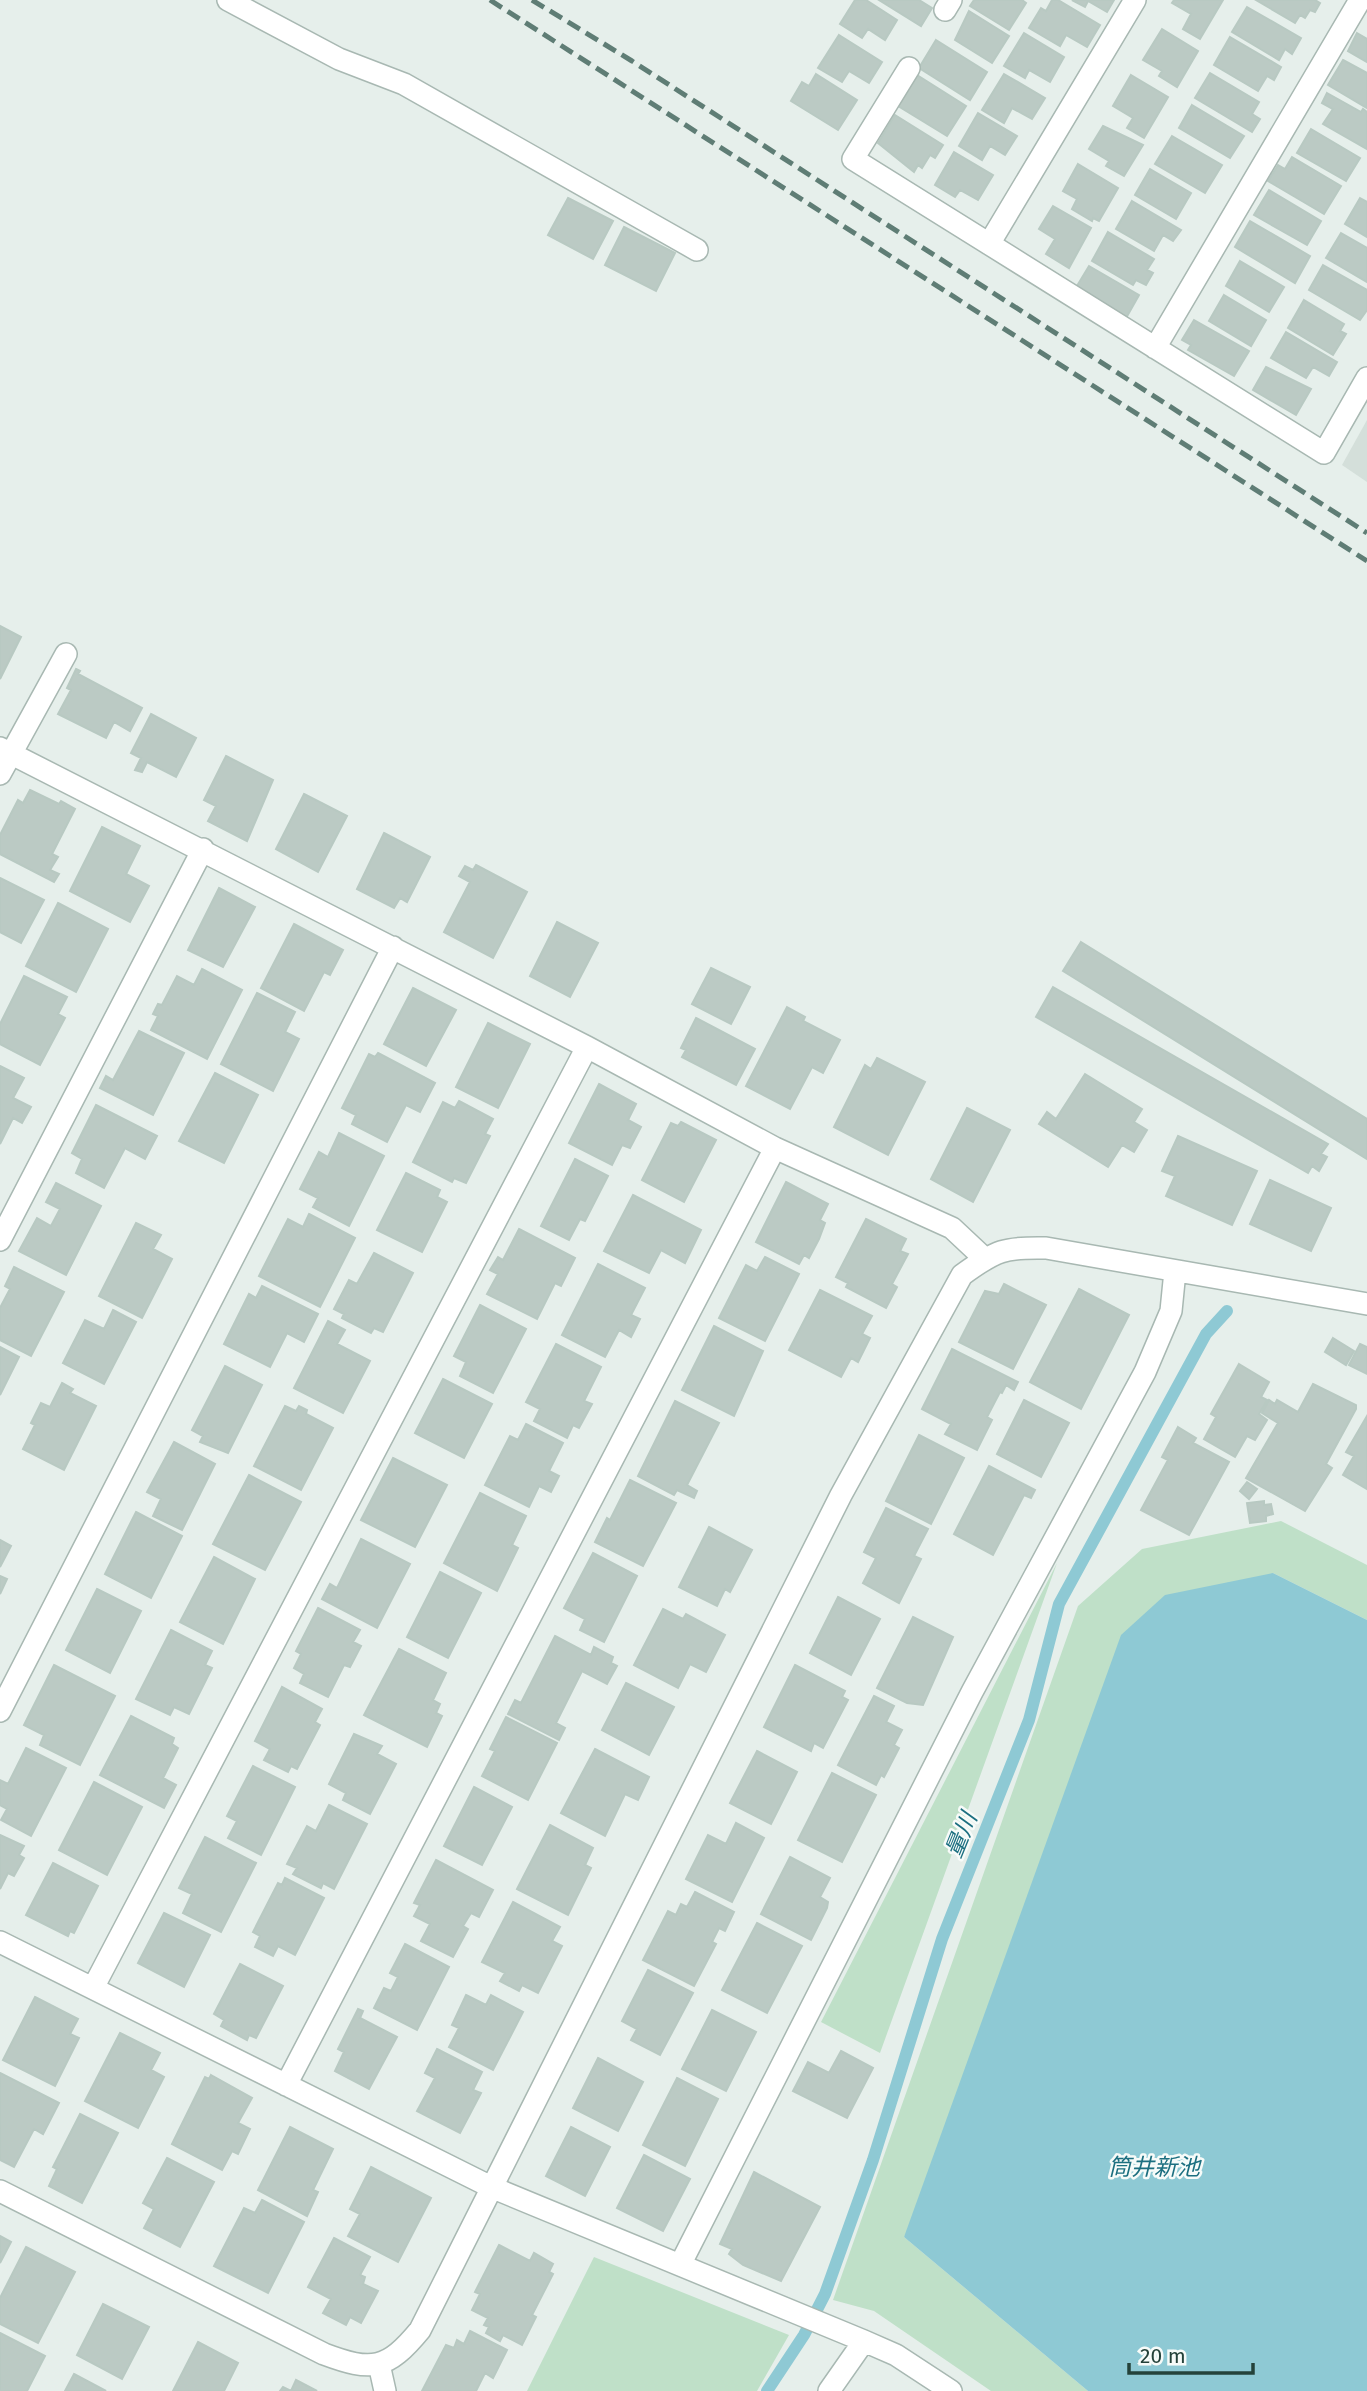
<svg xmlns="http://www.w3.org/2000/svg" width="1367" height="2391" viewBox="0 0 1367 2391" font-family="'Fira Sans','Noto Sans JP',sans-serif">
<rect width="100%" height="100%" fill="#e6efeb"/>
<!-- built -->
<path fill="#d4dfda" d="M1367,420V482L1342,465Z"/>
<!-- green -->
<path fill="#bfe0c8" d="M1281,1521L1367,1565V1620L1273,1573L904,2237L1088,2391H991L874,2311L833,2300L1078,1606L1142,1549Z
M1057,1563L880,2053L821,2022Z
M594,2257L789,2335L757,2391H527Z"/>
<!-- water -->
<path fill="#8ec9d4" d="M1273,1573L1367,1620V2391H1088L904,2237L1121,1635L1165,1595Z"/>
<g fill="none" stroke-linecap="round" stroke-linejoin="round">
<!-- stream -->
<path stroke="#8ec9d4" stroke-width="12" d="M767,2391L804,2335L825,2294L873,2160L942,1939L1029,1720L1059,1604L1206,1334L1227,1311"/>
</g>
<!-- building -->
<path fill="#bbcac4" stroke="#b8c9c2" stroke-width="2" d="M855,0H866L897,20L885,40L868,29L862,38L840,24Z
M879,0H919L932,8L921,26Z
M974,0H1022L1026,3L1009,30L970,6Z
M1052,0H1058L1100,25L1087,47L1066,35L1060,46L1029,28L1041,8L1046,11Z
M1072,0H1114L1107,12L1088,1L1085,7Z
M1174,0H1223L1200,39L1183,29L1191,14L1172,3Z
M1256,0H1315L1320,3L1315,12L1310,10L1305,18L1300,15L1295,23Z
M1247,7L1301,38L1292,54L1285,49L1279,60L1232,32Z
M969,11L1009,36L992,63L955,40Z
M1162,29L1198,51L1177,87L1159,76L1162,71L1143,60Z
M1024,33L1064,57L1050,82L1029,70L1025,78L1004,66Z
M1357,33L1367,39V62L1348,51Z
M839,35L882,62L869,83L849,71L842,82L818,68Z
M1230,37L1281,67L1274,80L1267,76L1258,91L1214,65Z
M936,40L987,72L970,100L919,68Z
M1343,60L1367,73V108L1328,85Z
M1210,73L1259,102L1252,114L1260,119L1252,132L1195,98Z
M816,74L857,100L838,130L791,101L802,82L809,86Z
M1004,74L1045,98L1032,119L1012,108L1004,123L982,110Z
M917,75L966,106L947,136L898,106Z
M1131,75L1168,97L1144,138L1127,128L1133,118L1113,106Z
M1327,93L1361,112L1363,109L1367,112V149L1323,124L1333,109L1322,103Z
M1192,105L1244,136L1230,158L1179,128Z
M978,113L1017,136L1005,155L990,146L982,160L959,146Z
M895,115L943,145L935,158L930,155L922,168L918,165L914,172L878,143Z
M1103,126L1143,145L1124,176L1106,166L1109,161L1089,149Z
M1311,129L1360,158L1346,181L1297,153Z
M1172,136L1222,165L1205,193L1155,164Z
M954,152L993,175L978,200L960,190L955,197L935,185Z
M1292,157L1341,186L1324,214L1268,181L1278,165L1285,169Z
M1078,164L1118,188L1099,221L1093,218L1092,221L1072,209L1077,199L1063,191Z
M1150,169L1191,193L1176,219L1135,195Z
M1269,190L1321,221L1307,245L1254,215Z
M568,198L613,221L593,259L548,235Z
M1360,198L1367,202V237L1345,224Z
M1132,201L1181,230L1173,241L1163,235L1154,251L1116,229Z
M1053,206L1091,228L1069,268L1046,254L1055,239L1039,229Z
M1250,221L1310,256L1295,283L1235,247Z
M624,227L675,253L656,291L605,265Z
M1108,232L1154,259L1147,270L1153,273L1146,285L1136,280L1133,285L1092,261Z
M1341,233L1367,248V282L1326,258Z
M1240,261L1284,287L1269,312L1226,286Z
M1323,265L1367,290V310L1360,320L1309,290Z
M1089,266L1139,295L1125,320L1074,291Z
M1224,295L1266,320L1251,346L1209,321Z
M1304,300L1344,324L1340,331L1346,334L1333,355L1288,328Z
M1194,320L1249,351L1234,376L1188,350L1191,345L1182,340Z
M1286,332L1337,362L1329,376L1313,367L1306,378L1271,358Z
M1266,367L1311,389L1296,415L1253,390Z
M0,626L21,637L0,679Z
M76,669L80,671L78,674L142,708L130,731L114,722L106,738L58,714L71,690L67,688Z
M151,714L196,738L176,777L147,762L142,772L135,770L141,758L131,753Z
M226,756L273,780L247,841L208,821L216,806L204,800Z
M30,790L59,804L61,801L75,809L52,854L58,857L50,870L59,874L54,882L0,854V835L18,800L23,803Z
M304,794L347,816L318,872L276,849Z
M102,827L140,846L126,874L149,886L130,922L70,891Z
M384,833L430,857L407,902L400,898L394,908L357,889Z
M476,865L527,892L493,958L444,932L470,882L459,876L465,866L473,870Z
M0,878L44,900L21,943L0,932Z
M219,888L255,907L223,967L188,950Z
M58,903L108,929L76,992L26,966Z
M557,922L598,943L570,997L530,976Z
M294,924L343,950L330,975L324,972L304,1011L261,988Z
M1081,942L1367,1119V1159L1063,971Z
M711,968L750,987L731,1024L692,1004Z
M202,969L242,990L207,1059L151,1030L158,1016L153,1014L158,1004L162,1005L177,976L194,985Z
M24,976L67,997L58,1014L65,1018L40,1065L0,1044V1024Z
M1053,987L1328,1144L1321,1154L1327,1157L1319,1171L1312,1166L1308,1173L1036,1017Z
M413,988L456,1010L426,1066L384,1044Z
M257,993L295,1012L285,1032L299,1039L273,1091L221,1064Z
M787,1007L805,1017L803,1021L840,1040L823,1073L812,1067L790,1109L746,1086Z
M696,1018L755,1049L736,1085L682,1057L686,1050L681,1048Z
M488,1023L530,1044L498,1108L456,1087Z
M139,1031L184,1053L153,1115L100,1088L106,1076L113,1080Z
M378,1053L435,1083L420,1112L406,1105L387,1142L352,1124L356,1115L342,1108L369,1054L375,1057Z
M877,1058L925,1082L888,1155L834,1127L865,1065L871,1069Z
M0,1066L24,1078L13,1098L31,1107L22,1123L13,1118L0,1144Z
M215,1073L258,1095L224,1163L179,1141Z
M1085,1074L1142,1109L1134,1122L1147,1130L1134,1152L1122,1145L1108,1167L1039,1124L1047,1112L1056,1119Z
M599,1084L636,1104L628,1120L641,1127L630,1148L622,1145L612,1165L569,1143Z
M459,1101L493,1119L485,1134L490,1136L466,1183L454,1178L452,1182L413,1162L443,1102L455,1108Z
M96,1105L157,1136L145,1159L125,1148L104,1188L76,1173L82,1159L72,1153Z
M967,1108L1010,1130L973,1202L931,1179Z
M681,1122L716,1140L684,1202L642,1180L671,1123L678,1126Z
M339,1133L384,1156L349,1226L313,1207L318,1198L300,1189L319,1152L328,1157Z
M1178,1136L1257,1171L1232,1225L1166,1196L1175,1176L1162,1171Z
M575,1159L608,1176L585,1221L580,1219L569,1240L541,1226Z
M406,1173L440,1190L437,1197L447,1202L422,1252L377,1230Z
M1270,1180L1331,1208L1311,1251L1250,1224Z
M786,1182L828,1204L820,1220L825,1223L819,1239L809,1258L804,1255L799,1264L756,1242Z
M56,1183L101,1206L66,1275L19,1251L37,1218L51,1226L60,1209L46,1202Z
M633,1195L701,1230L685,1263L661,1250L649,1273L604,1251Z
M309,1214L355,1238L320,1307L259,1276L288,1219L303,1227Z
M866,1219L906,1239L900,1251L908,1254L892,1284L897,1287L886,1308L846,1287L848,1283L836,1277Z
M136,1223L161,1235L153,1249L172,1259L142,1318L99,1296Z
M519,1229L575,1258L561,1286L555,1283L537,1319L487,1294L498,1274L490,1270L498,1257L503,1260Z
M374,1253L413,1273L383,1332L374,1328L371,1333L342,1318L344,1314L334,1309L349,1280L357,1284Z
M765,1257L799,1274L765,1341L719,1318L746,1265L757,1271Z
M598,1264L645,1288L631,1315L640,1319L631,1337L619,1330L605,1357L562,1335Z
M14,1267L64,1292L31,1356L0,1340V1308L10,1289L5,1286Z
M1004,1284L1046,1305L1013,1369L959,1342L985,1291L999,1294Z
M262,1286L318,1314L304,1342L287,1333L270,1367L224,1344L249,1294L256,1298Z
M1079,1289L1129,1315L1081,1409L1030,1382Z
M820,1290L872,1316L862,1334L870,1338L858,1362L851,1358L841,1377L789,1350Z
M480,1305L526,1329L493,1393L460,1376L466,1362L454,1356Z
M113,1310L136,1322L104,1384L63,1363L85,1320L104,1329Z
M328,1321L345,1330L337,1344L370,1361L343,1413L294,1388Z
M714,1326L763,1351L734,1416L682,1390Z
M1333,1338L1354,1351L1346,1365L1325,1352Z
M556,1344L601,1367L584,1401L592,1404L579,1428L573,1425L567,1438L534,1421L540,1409L526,1402Z
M1360,1344L1367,1347V1374L1349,1365Z
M0,1347L19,1357L0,1395Z
M952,1349L1018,1382L1014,1390L1006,1385L1002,1393L1000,1392L987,1417L992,1420L977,1450L945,1434L951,1424L922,1409Z
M1239,1364L1269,1382L1261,1397L1267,1400L1259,1414L1267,1420L1255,1440L1247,1436L1235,1457L1204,1439L1216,1417L1211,1414Z
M225,1366L262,1385L228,1453L200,1442L203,1436L192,1430Z
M443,1379L492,1404L464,1458L415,1433Z
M62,1383L73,1389L70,1393L96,1406L64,1470L23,1449L35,1425L31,1423L41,1403L50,1407Z
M1313,1384L1356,1405V1409L1326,1464L1332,1468L1305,1511L1246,1478L1278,1423L1262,1413L1269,1400L1275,1404L1277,1400L1298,1412Z
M1024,1400L1069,1423L1041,1477L997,1454Z
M675,1401L719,1423L687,1485L697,1491L694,1498L677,1490L674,1495L638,1476Z
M285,1406L296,1411L299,1406L307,1410L306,1414L333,1428L301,1490L254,1466Z
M1367,1416V1489L1343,1475L1354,1456L1346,1452Z
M526,1424L563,1443L549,1471L559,1476L551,1492L539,1486L529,1507L485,1485L510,1436L518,1440Z
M1178,1427L1196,1438L1193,1443L1229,1462L1189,1535L1141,1510L1168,1460L1162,1457Z
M919,1435L964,1458L931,1524L886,1501Z
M174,1442L215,1464L182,1530L153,1516L161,1499L147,1492Z
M393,1458L447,1485L415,1547L361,1520Z
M989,1466L1035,1490L1031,1498L1024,1495L993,1555L954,1534Z
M249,1475L301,1502L265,1570L213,1544Z
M630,1480L676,1503L643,1566L595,1542L607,1518L610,1520Z
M1247,1482L1257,1489L1249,1499L1240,1491Z
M480,1493L526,1516L512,1545L518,1548L497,1591L444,1563Z
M1264,1501V1505L1271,1504L1273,1514L1266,1516V1521L1250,1523L1247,1503Z
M886,1508L928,1529L914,1556L921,1559L899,1603L863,1583L876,1558L864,1552Z
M136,1512L182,1536L151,1598L105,1574Z
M709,1527L752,1550L730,1592L725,1589L717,1606L679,1587Z
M361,1539L410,1564L377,1628L322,1599L330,1584L337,1588Z
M0,1540L11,1546L0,1567Z
M593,1553L637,1576L604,1642L580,1630L585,1619L564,1608Z
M214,1557L255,1579L223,1644L180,1622Z
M440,1572L481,1593L448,1658L407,1637Z
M0,1576L7,1579L0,1594Z
M97,1589L141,1611L110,1673L66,1650Z
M838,1597L880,1619L851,1675L810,1653Z
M318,1608L360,1630L353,1642L361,1646L350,1667L344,1665L328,1697L300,1683L304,1674L294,1668L301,1654L296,1651Z
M663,1609L683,1619L686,1614L725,1635L706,1672L690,1664L678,1688L634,1665Z
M913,1617L953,1637L923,1705L907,1703L877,1688Z
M171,1630L212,1651L205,1665L212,1668L189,1714L174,1707L170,1715L136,1699Z
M555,1636L591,1655L594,1647L613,1657L611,1663L617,1666L607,1684L582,1671L556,1723L565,1728L559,1740L508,1714L515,1700L521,1703Z
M399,1649L446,1673L433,1700L440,1704L436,1713L442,1716L427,1747L364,1715Z
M54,1665L115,1696L80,1765L40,1745L44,1735L24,1725Z
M795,1665L845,1691L842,1697L848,1700L823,1748L814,1743L811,1751L764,1727Z
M626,1683L674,1707L649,1755L602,1730Z
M282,1687L322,1709L315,1722L320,1725L297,1769L291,1766L288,1772L264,1760L270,1749L255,1741Z
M874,1696L894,1706L886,1722L902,1730L894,1745L899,1748L884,1777L881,1775L876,1785L838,1765Z
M131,1716L174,1738L172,1744L178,1748L163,1778L176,1785L164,1808L100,1775Z
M506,1717L557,1743L528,1800L482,1776L495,1751L490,1749Z
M354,1734L382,1746L377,1754L396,1764L370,1814L343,1800L346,1793L329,1784Z
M26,1748L66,1768L31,1836L1,1820L7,1809L0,1805V1780L8,1784Z
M595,1749L649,1777L638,1800L625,1794L605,1836L561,1813Z
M757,1751L797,1772L771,1824L730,1803Z
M253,1766L295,1787L261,1855L228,1838L237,1821L227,1816Z
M832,1773L876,1795L842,1862L798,1840Z
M94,1782L142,1807L107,1875L59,1850Z
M474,1787L512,1807L482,1865L444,1846Z
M329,1805L367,1824L334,1889L323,1883L321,1888L293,1874L297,1868L287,1864L307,1826L316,1831Z
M736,1823L764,1838L732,1902L686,1879L708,1835L726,1844Z
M550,1825L593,1848L585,1865L591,1868L568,1915L517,1889Z
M0,1835L24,1846L19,1855L24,1858L14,1876L8,1873L0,1889Z
M205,1837L256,1863L221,1932L183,1913L192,1894L179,1888Z
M790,1857L830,1878L820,1897L828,1902L827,1908L811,1940L761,1914Z
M436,1860L493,1890L479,1917L471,1913L463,1926L468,1929L453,1957L421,1941L430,1924L414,1916L420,1905L414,1903Z
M53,1863L98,1886L74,1933L70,1931L68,1936L26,1915Z
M285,1878L324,1898L295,1955L278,1946L273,1956L255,1947L260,1936L253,1932L278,1883L282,1885Z
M695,1892L734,1912L725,1931L719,1928L712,1942L716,1944L694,1986L643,1960L668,1911L676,1915L681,1904L687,1907Z
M513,1902L560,1927L552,1941L562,1946L538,1993L522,1985L519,1991L500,1981L505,1973L482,1962Z
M164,1913L210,1935L184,1987L138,1963Z
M757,1923L802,1946L767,2013L722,1990Z
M405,1944L449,1967L417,2030L374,2008L384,1988L391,1991L398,1977L390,1973Z
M240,1964L283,1986L256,2038L249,2035L247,2040L221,2026L224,2020L214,2014Z
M648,1970L693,1993L660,2055L631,2040L637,2029L622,2021Z
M466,1995L486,2005L491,1995L523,2012L493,2070L449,2047L459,2028L452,2025Z
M35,1997L78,2019L70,2034L79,2038L55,2086L3,2060Z
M358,2009L363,2011L360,2018L397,2037L369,2089L335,2071L344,2052L338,2049Z
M712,2010L756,2032L726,2091L682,2069Z
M120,2033L160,2053L151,2070L164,2077L138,2128L85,2101Z
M437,2049L482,2072L473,2090L481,2093L460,2133L417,2111L435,2078L425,2073Z
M841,2051L873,2068L847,2118L793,2091L808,2062L829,2073Z
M598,2058L643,2082L618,2131L573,2108Z
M0,2073L59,2103L43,2134L34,2129L14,2167L0,2160Z
M211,2075L252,2098L238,2123L250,2129L238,2154L232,2151L222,2170L172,2144L205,2077L209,2079Z
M677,2078L718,2099L685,2166L643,2145Z
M80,2114L118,2133L82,2203L49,2186L57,2169L53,2167Z
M290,2127L333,2149L313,2190L318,2192L307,2216L258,2190Z
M571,2127L610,2147L585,2196L546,2176Z
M644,2155L690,2179L663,2231L617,2208Z
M167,2158L214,2182L180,2247L144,2228L154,2209L143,2203Z
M371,2167L431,2198L398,2262L348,2236L360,2214L350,2209Z
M754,2172L820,2207L781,2281L743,2265L729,2254L732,2249L720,2244Z
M262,2200L304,2222L268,2293L214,2266L244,2208L255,2213Z
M0,2236L11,2242L0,2263Z
M334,2238L370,2257L360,2275L365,2277L363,2284L378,2291L361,2323L350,2317L346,2325L323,2313L331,2299L308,2287Z
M499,2245L530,2261L534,2253L553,2264L549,2272L553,2274L532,2315L536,2317L522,2345L503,2335L500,2341L486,2333L489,2327L484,2325L488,2318L472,2310L480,2294L475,2292Z
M26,2247L75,2272L38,2343L0,2324V2298Z
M103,2304L149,2327L122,2379L77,2355Z
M470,2331L507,2350L493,2378L485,2373L476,2391H422L446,2345L454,2348L457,2340L464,2344Z
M0,2333L45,2356L27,2391H0Z
M198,2342L238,2363L224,2391H173Z
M74,2374L106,2391H65Z
M296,2380L317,2391H280L283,2387L291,2391Z"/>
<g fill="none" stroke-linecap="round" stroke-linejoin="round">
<defs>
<path id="minor" d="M228,0L339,59L404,84L697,250
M945,10L951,0
M909,68L853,159L1324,453L1367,378
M989,244L1135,0
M1155,348L1360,0
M0,748L587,1047L775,1148L952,1228L984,1258
M0,774L66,654
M0,1240L203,849
M0,1711L393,947
M0,1942L491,2187L864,2341L896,2355L951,2391
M93,1988L587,1047
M286,2085L775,1148
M0,2191L324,2354C372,2372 387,2370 420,2330L841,1495L962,1275C996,1250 1005,1247 1046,1248L1367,1304
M680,2265L972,1692L1145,1372L1171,1311L1175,1271
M379,2364L385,2391
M829,2391L864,2341"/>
</defs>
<!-- minor casing -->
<use href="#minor" stroke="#a8b8b2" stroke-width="24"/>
<!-- minor -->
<use href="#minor" stroke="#fff" stroke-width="21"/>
<!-- rail -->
<path stroke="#5f7d75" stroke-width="5" stroke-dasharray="14 7" stroke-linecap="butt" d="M490,0L1367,561
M532,0L632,61L1367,533"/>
</g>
<g text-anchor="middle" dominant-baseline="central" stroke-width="5" stroke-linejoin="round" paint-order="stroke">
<!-- water labels -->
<g font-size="23" font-style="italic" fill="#1c6f80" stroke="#f7fbf9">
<text transform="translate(961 1835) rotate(-68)">量川</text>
<text x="1154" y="2167">筒井新池</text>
</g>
</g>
<!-- scale -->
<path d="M1129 2363v10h124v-10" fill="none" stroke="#24423a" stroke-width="3.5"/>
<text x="1140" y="2363" font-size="21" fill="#24423a" stroke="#f7fbf9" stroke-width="5" paint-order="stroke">20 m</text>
</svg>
